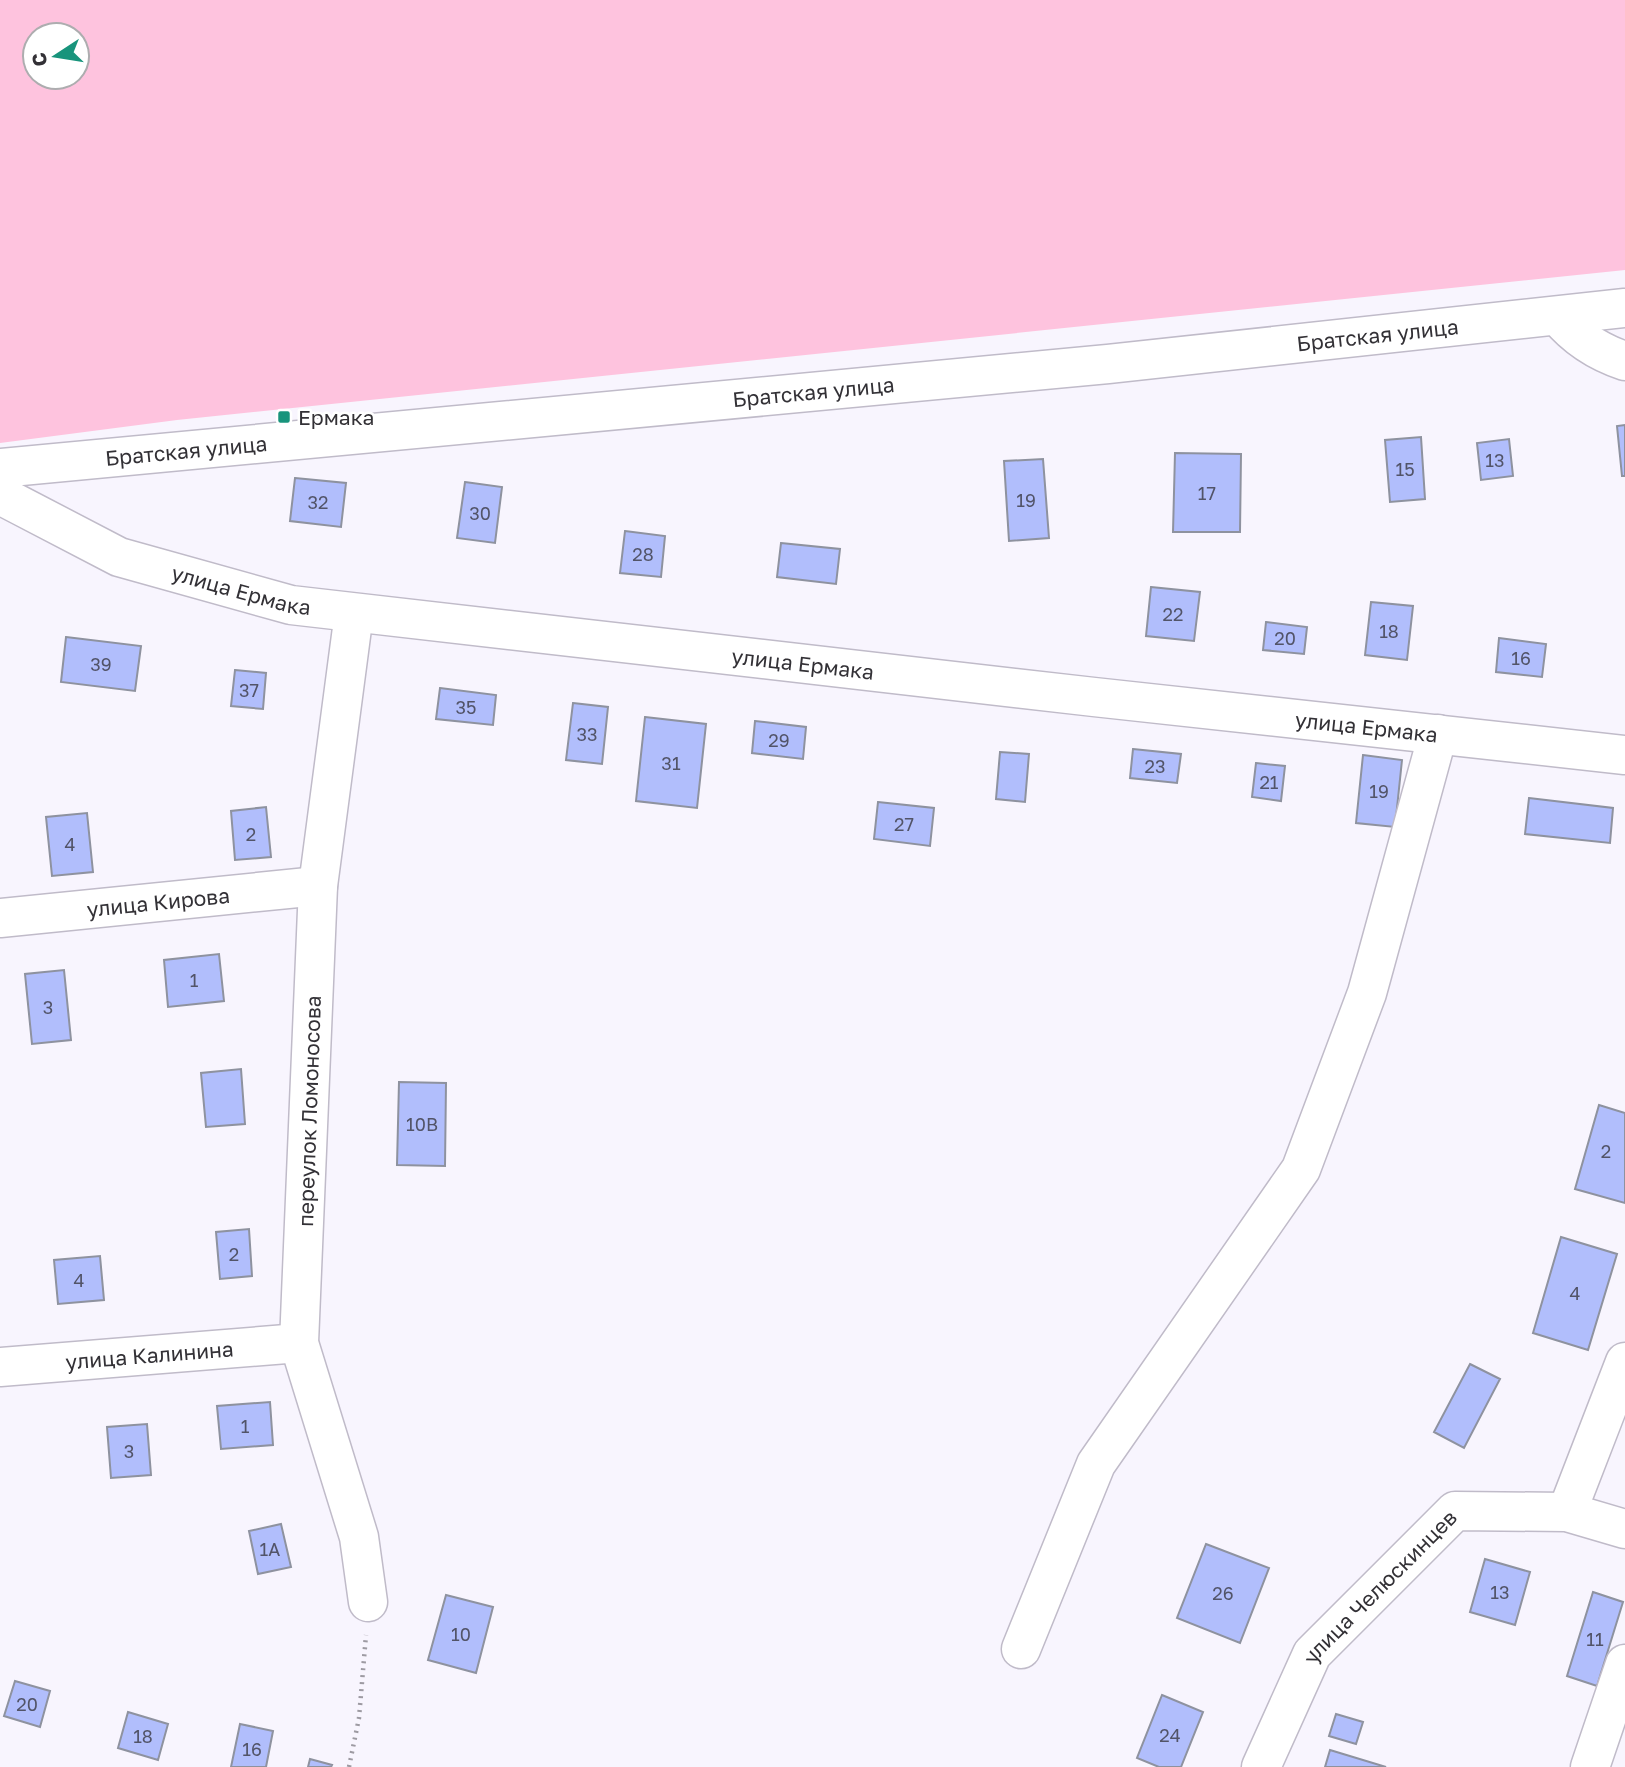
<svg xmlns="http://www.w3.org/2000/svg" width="1625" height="1767" viewBox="0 0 1625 1767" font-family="'Golos Text',sans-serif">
<rect width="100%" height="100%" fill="#f8f5fe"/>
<!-- green -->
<path fill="#fec3de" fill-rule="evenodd" d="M0,0H1625V270L177,420L0,443ZM35,35H77V77H35Z"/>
<!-- building -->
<path fill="#b1befc" stroke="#8e929f" stroke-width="2" d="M1625,425V476H1622L1617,426Z
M1421,437L1425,499L1390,502L1385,440Z
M1509,439L1513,476L1481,480L1477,443Z
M1175,453L1241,454L1240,532H1173Z
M1043,459L1049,538L1009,541L1004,461Z
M295,478L346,483L341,527L290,521Z
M465,482L502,487L495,543L457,538Z
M625,531L665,536L661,577L620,573Z
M781,543L840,549L836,584L777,577Z
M1151,587L1200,592L1194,641L1146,636Z
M1371,602L1413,606L1407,660L1365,655Z
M1266,622L1307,627L1304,654L1263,650Z
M66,637L141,646L135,691L61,682Z
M1499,638L1546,644L1542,677L1496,672Z
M235,670L266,673L263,709L231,706Z
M440,688L496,695L493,725L436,719Z
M573,703L608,707L602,764L566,760Z
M645,717L706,724L697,808L636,801Z
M755,721L806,727L803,759L752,753Z
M1133,749L1181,754L1177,783L1130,778Z
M1000,752L1029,754L1025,802L996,799Z
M1363,755L1402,760L1395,827L1356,823Z
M1256,763L1285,766L1281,801L1252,797Z
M1529,798L1613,808L1610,843L1525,834Z
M878,802L934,808L930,846L874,839Z
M266,807L271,857L235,860L231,811Z
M87,813L93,872L52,876L46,817Z
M219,954L224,1001L168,1007L164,960Z
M64,970L71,1040L32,1044L25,974Z
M241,1069L245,1124L206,1127L201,1073Z
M399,1082L446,1083L445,1166L397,1165Z
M1599,1105L1625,1113V1203L1575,1189Z
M249,1229L252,1276L220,1279L216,1232Z
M1561,1237L1617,1254L1588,1350L1533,1333Z
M100,1256L104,1300L58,1304L54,1260Z
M1470,1364L1500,1379L1464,1448L1434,1432Z
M270,1402L273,1445L221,1449L217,1406Z
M147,1424L151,1475L111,1478L107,1427Z
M281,1524L291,1567L258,1574L249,1531Z
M1206,1544L1269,1568L1240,1643L1177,1618Z
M1485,1559L1530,1572L1515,1625L1470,1612Z
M1593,1592L1623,1602L1597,1686L1567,1676Z
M446,1595L493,1607L476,1673L428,1660Z
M15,1681L50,1691L40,1727L4,1716Z
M1162,1695L1203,1712L1181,1767H1159L1137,1758Z
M128,1712L168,1724L158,1760L118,1748Z
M1336,1714L1363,1722L1356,1744L1329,1736Z
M240,1724L273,1731L266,1767H231Z
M1330,1750L1386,1767H1325Z
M310,1759L332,1765L331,1767H308Z"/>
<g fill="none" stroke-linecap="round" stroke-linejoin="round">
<defs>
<g id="minor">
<path d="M1558,316C1576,338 1598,352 1625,361"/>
<path id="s1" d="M0,468L1108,364L1625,308"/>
<path id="s2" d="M0,495L119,557L291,605L1094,697L1625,755"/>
<path d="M354,613L318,886L299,1343L359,1537L368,1602"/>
<path id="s3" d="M0,918L318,886"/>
<path id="s4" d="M0,1367L299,1343"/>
<path d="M1567,1512L1625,1362"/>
<path d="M1021,1649L1096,1464L1301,1169L1367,993L1438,734"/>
<path id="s5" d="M1261,1767L1312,1654L1455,1511L1567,1512L1625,1529"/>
<path d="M1590,1767L1625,1664"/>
</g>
</defs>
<!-- minor casing -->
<use href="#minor" stroke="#c0bbc9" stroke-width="41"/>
<!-- path -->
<path stroke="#9d9aa2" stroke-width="4.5" stroke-dasharray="2 5" stroke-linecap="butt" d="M349,1767L359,1718L366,1635"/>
<!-- minor -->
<use href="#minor" stroke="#fff" stroke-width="38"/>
</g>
<!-- markers -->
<rect fill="#18947c" stroke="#fff" stroke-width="2.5" x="277" y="410" width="14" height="14" rx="3.5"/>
<g text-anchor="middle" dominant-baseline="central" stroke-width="5" stroke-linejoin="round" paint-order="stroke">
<!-- number labels -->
<g font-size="18" fill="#525468">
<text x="1495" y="460">13</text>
<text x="1405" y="469">15</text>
<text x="1207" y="493">17</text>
<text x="1026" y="500">19</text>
<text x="318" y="502">32</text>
<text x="480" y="513">30</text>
<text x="643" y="554">28</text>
<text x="1173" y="614">22</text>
<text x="1389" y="631">18</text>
<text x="1285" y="638">20</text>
<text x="1521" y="658">16</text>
<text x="101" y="664">39</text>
<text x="249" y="690">37</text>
<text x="466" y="707">35</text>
<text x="587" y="734">33</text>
<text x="779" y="740">29</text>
<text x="671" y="763">31</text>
<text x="1155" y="766">23</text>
<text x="1269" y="782">21</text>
<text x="1379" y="791">19</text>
<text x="904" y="824">27</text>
<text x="251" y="834">2</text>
<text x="70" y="844">4</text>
<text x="194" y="980">1</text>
<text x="48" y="1007">3</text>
<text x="422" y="1124">10В</text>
<text x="1606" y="1151">2</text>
<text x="234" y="1254">2</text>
<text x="79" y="1280">4</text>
<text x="1575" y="1293">4</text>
<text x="245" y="1426">1</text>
<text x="129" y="1451">3</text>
<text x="270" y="1549">1А</text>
<text x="1500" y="1592">13</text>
<text x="1223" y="1593">26</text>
<text x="461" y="1634">10</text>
<text x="1595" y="1639">11</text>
<text x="27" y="1704">20</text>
<text x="1170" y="1735">24</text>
<text x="143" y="1736">18</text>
<text x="252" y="1749">16</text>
</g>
<!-- street labels -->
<g font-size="21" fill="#333136" stroke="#fff">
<text stroke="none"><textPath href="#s1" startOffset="1384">Братская улица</textPath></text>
<text stroke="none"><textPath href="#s1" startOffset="817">Братская улица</textPath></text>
<text stroke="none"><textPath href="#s1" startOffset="187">Братская улица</textPath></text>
<text stroke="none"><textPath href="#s2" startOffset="261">улица Ермака</textPath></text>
<text stroke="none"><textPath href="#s2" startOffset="828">улица Ермака</textPath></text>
<text stroke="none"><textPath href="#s2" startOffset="1395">улица Ермака</textPath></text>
<text stroke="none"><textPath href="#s3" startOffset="159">улица Кирова</textPath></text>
<text transform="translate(309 1111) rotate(-88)">переулок Ломоносова</text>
<text stroke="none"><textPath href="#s4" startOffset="150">улица Калинина</textPath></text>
<text stroke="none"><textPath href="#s5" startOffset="219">улица Челюскинцев</textPath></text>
</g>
<!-- poi labels -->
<g font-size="21" fill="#333136" stroke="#fff" text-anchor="start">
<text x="298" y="417">Ермака</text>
</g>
</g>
<!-- north arrow -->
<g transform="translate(56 56) rotate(258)"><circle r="33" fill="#ffffff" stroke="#adadaf" stroke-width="2"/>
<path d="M0-5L12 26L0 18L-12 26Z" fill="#18947c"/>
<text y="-10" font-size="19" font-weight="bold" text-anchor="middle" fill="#333136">С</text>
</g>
</svg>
